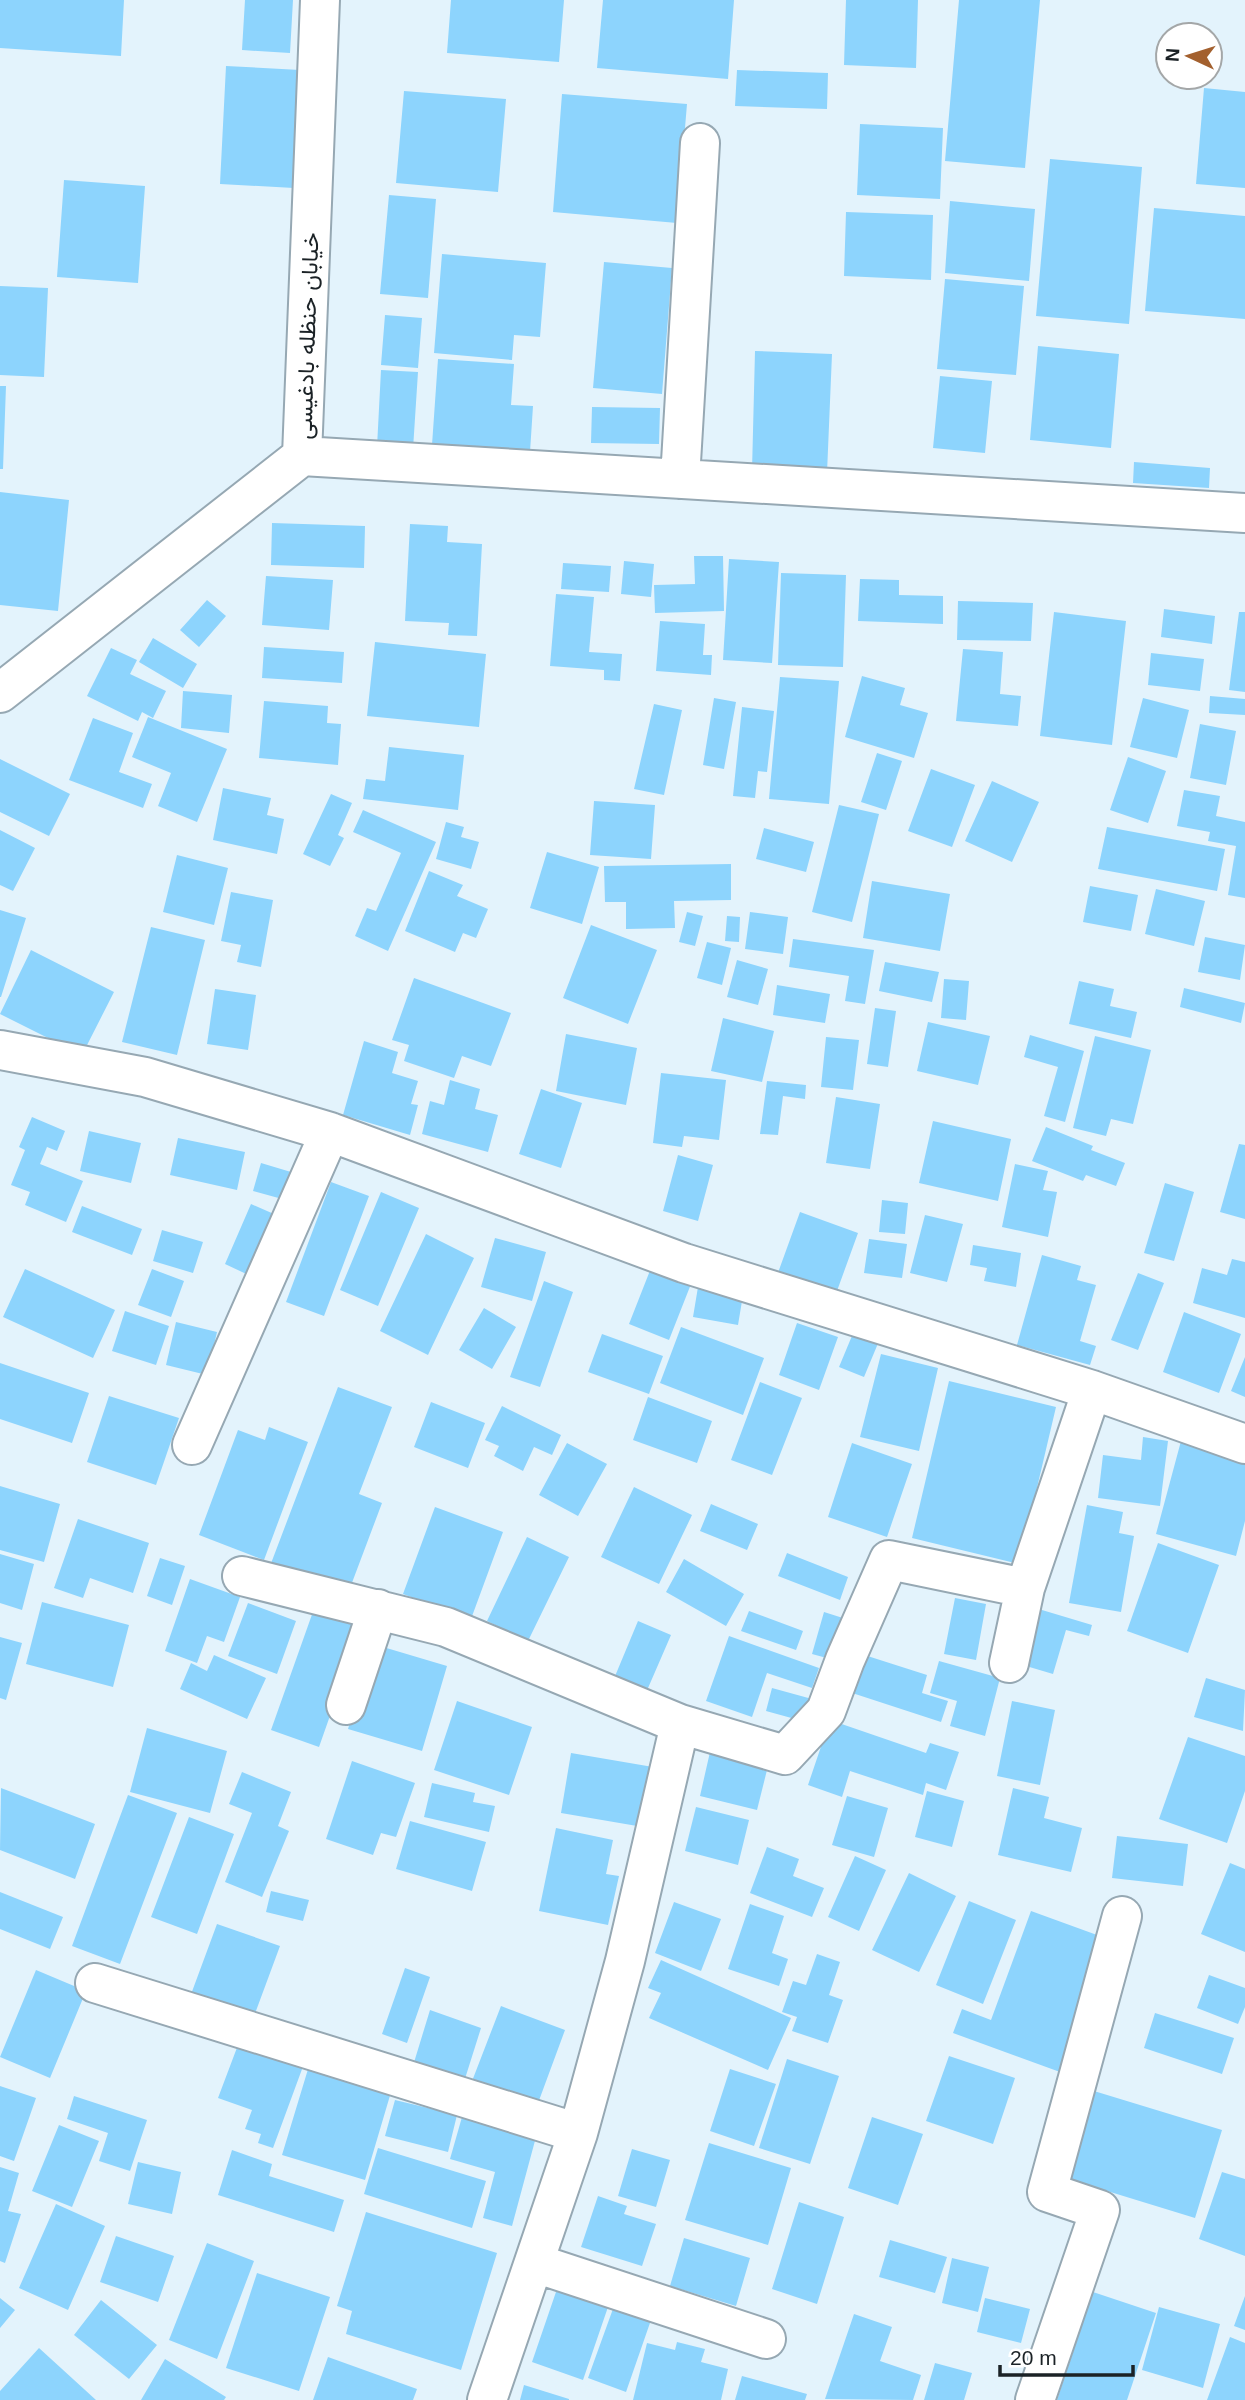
<svg xmlns="http://www.w3.org/2000/svg" width="1245" height="2400" viewBox="0 0 1245 2400" font-family="Arial,Vazirmatn,sans-serif">
<rect width="100%" height="100%" fill="#e3f3fc"/>
<!-- building -->
<path fill="#8dd4fd" d="M0,0H124L121,56L0,48Z
M245,0H293L290,53L242,50Z
M451,0H564L559,62L447,53Z
M603,0H734L728,79L597,68Z
M846,0H918L916,68L844,65Z
M959,0H1040L1025,168L945,161Z
M226,66L300,70L294,188L220,184Z
M737,70L828,73L827,109L735,106Z
M1204,88L1245,92V188L1196,184Z
M404,91L506,99L498,192L396,183Z
M562,94L687,104L677,223L553,212Z
M860,124L943,128L940,199L857,195Z
M1050,159L1142,167L1129,324L1036,316Z
M64,180L145,186L138,283L57,277Z
M389,195L436,199L428,298L380,294Z
M950,201L1035,209L1029,281L945,273Z
M1154,208L1245,216V319L1145,311Z
M846,212L933,215L931,280L844,276Z
M442,254L546,263L540,337L514,335L512,360L434,353Z
M604,262L672,268L662,394L593,388Z
M945,279L1024,286L1016,375L937,369Z
M0,286L48,288L44,377L0,375Z
M385,315L422,318L418,368L381,365Z
M1038,346L1119,354L1111,448L1030,440Z
M755,351L832,354L827,473L752,471Z
M438,359L514,364L511,405L533,406L530,452L432,445Z
M381,370L418,372L413,449L377,447Z
M940,376L992,381L985,453L933,448Z
M0,386H6L3,469H0Z
M592,407L660,408L659,444L591,443Z
M1134,462L1210,468L1209,488L1133,483Z
M0,492L69,500L58,611L0,605Z
M272,523L365,526L364,568L271,565Z
M410,524L448,526L447,542L482,544L477,636L448,635L449,623L405,621Z
M694,556H723L724,611L655,613L654,585L695,584Z
M729,559L779,562L772,663L723,660Z
M624,561L654,564L651,597L621,594Z
M563,563L611,566L609,592L561,589Z
M781,573L846,575L843,667L778,665Z
M266,576L333,580L329,630L262,625Z
M860,579L899,580V595L943,596V624L858,621Z
M556,594L594,597L589,652L622,654L620,681L604,680V670L550,666Z
M207,600L226,616L199,647L180,630Z
M958,601L1033,603L1031,641L957,640Z
M1164,609L1215,616L1212,644L1161,637Z
M1054,612L1126,621L1112,745L1040,736Z
M1239,612H1245V692L1229,690Z
M660,621L705,624L703,655H712L711,675L656,671Z
M153,638L197,664L183,688L139,662Z
M375,642L486,654L479,727L367,716Z
M264,647L344,652L342,683L262,678Z
M111,648L137,660L130,674L166,691L153,718L142,712L138,721L87,696Z
M963,649L1003,652L1000,694L1021,696L1018,726L956,721Z
M1151,653L1204,659L1200,691L1148,685Z
M862,676L905,688L900,705L928,713L914,758L845,737Z
M780,677L839,681L829,804L769,799Z
M183,691L232,695L229,733L181,728Z
M1210,696L1245,699V715L1209,713Z
M714,698L736,702L724,769L703,765Z
M1143,698L1189,710L1177,758L1130,747Z
M264,701L328,706L327,723L341,724L338,765L259,758Z
M654,704L682,710L664,795L634,789Z
M742,707L774,711L767,772L758,771L755,798L733,796Z
M148,717L227,749L197,822L158,806L171,773L132,757Z
M93,718L133,733L119,772L152,784L143,808L69,780Z
M1200,724L1236,731L1226,785L1190,778Z
M389,747L464,755L458,810L363,799L366,779L385,781Z
M877,753L902,761L886,810L861,802Z
M1128,757L1166,771L1148,823L1110,810Z
M0,759L70,794L49,836L0,812Z
M931,769L975,785L952,847L908,831Z
M992,781L1039,802L1012,862L965,841Z
M223,788L271,798L267,815L284,819L277,854L213,840Z
M1184,790L1220,796L1216,816L1245,822V898L1228,895L1236,846L1208,841L1210,832L1177,826Z
M331,794L352,803L338,835L344,838L330,866L303,854Z
M594,801L655,805L651,859L590,855Z
M839,805L879,814L852,922L812,912Z
M363,810L436,842L388,951L355,936L367,908L376,911L401,853L353,832Z
M446,822L464,827L461,837L479,842L471,869L436,859Z
M1107,827L1225,849L1217,891L1098,869Z
M764,828L814,842L806,872L756,859Z
M0,830L35,848L13,891L0,885Z
M547,852L599,867L582,924L530,908Z
M177,855L228,868L214,925L163,912Z
M731,864V900L674,901L675,928L626,929V902H605L604,866Z
M429,871L463,885L457,896L488,909L476,938L463,933L455,952L405,931Z
M872,881L950,894L940,951L863,938Z
M1090,886L1138,895L1131,931L1083,922Z
M1156,889L1205,901L1194,946L1145,934Z
M231,892L273,900L261,967L237,962L241,945L221,941Z
M0,910L26,918L1,997H0Z
M687,912L703,916L695,946L679,942Z
M750,912L788,917L783,954L745,949Z
M727,916L740,917L739,942L725,941Z
M591,925L657,950L628,1024L563,998Z
M151,927L205,940L177,1055L122,1042Z
M1205,937L1245,945L1240,980L1198,972Z
M793,939L874,950L865,1004L845,1001L849,976L789,967Z
M707,942L731,948L722,985L697,978Z
M31,950L114,992L82,1055L0,1014Z
M737,960L768,969L758,1005L727,997Z
M885,962L939,972L932,1002L879,991Z
M414,978L511,1013L491,1066L462,1056L454,1078L404,1061L409,1045L392,1040Z
M944,979L969,981L966,1020L941,1018Z
M1079,981L1114,989L1110,1006L1137,1012L1131,1038L1069,1024Z
M777,985L830,994L825,1023L773,1015Z
M1184,988L1245,1003L1241,1023L1180,1007Z
M215,989L256,995L248,1050L207,1044Z
M875,1008L896,1011L888,1067L867,1064Z
M723,1018L774,1031L762,1082L711,1071Z
M928,1022L990,1036L978,1085L917,1071Z
M566,1034L637,1048L626,1105L556,1091Z
M1030,1035L1084,1051L1065,1122L1044,1116L1058,1067L1024,1057Z
M1095,1036L1151,1050L1133,1124L1111,1119L1106,1136L1073,1128Z
M826,1037L859,1040L853,1090L821,1087Z
M364,1041L398,1052L392,1073L418,1081L411,1104L418,1105L410,1135L343,1115Z
M661,1073L726,1080L719,1140L684,1136L682,1147L653,1143Z
M450,1080L480,1089L475,1109L498,1115L488,1152L422,1134L430,1101L444,1105Z
M767,1081L806,1085L805,1099L783,1096L778,1135L760,1134Z
M541,1089L582,1103L561,1168L519,1154Z
M836,1097L880,1104L870,1169L826,1163Z
M32,1117L65,1131L57,1151L47,1147L40,1164L83,1181L66,1222L25,1205L30,1192L11,1185L25,1150L19,1147Z
M933,1121L1011,1139L998,1201L919,1183Z
M1046,1127L1093,1146L1091,1150L1125,1163L1116,1186L1086,1175L1083,1181L1032,1161Z
M89,1131L141,1143L131,1183L80,1171Z
M178,1138L245,1152L237,1190L170,1175Z
M1239,1144L1245,1145V1219L1220,1212Z
M678,1155L713,1165L698,1221L663,1211Z
M261,1163L301,1175L293,1202L253,1191Z
M1015,1164L1048,1171L1043,1190L1057,1192L1048,1237L1002,1227Z
M331,1182L369,1196L324,1316L286,1302Z
M1165,1183L1194,1192L1174,1261L1144,1253Z
M381,1192L419,1208L378,1306L340,1290Z
M882,1200L908,1203L905,1234L879,1232Z
M251,1204L283,1218L257,1279L225,1264Z
M82,1206L142,1229L132,1255L72,1232Z
M800,1212L858,1233L833,1302L775,1281Z
M925,1215L963,1224L947,1282L910,1273Z
M162,1230L203,1242L193,1273L153,1261Z
M426,1234L474,1258L428,1355L380,1331Z
M495,1238L546,1252L532,1301L481,1287Z
M869,1239L907,1244L902,1278L864,1273Z
M973,1245L1021,1253L1016,1287L984,1281L987,1268L970,1265Z
M1042,1255L1081,1266L1077,1280L1096,1285L1080,1341L1096,1346L1090,1365L1017,1345Z
M1232,1259L1245,1262V1318L1193,1303L1202,1268L1227,1275Z
M651,1268L691,1284L669,1340L629,1324Z
M25,1269L115,1310L93,1358L3,1317Z
M152,1269L184,1281L171,1317L138,1305Z
M1138,1273L1164,1283L1138,1350L1111,1340Z
M544,1281L573,1292L540,1387L510,1377Z
M698,1287L743,1295L738,1325L693,1317Z
M484,1308L516,1327L492,1369L459,1350Z
M125,1311L169,1326L156,1365L112,1351Z
M1184,1312L1241,1334L1219,1393L1163,1372Z
M176,1322L217,1332L207,1375L166,1365Z
M797,1323L838,1337L819,1390L779,1375Z
M681,1327L764,1358L743,1415L660,1383Z
M854,1331L879,1341L864,1377L839,1367Z
M602,1334L663,1356L649,1394L588,1372Z
M881,1354L938,1368L919,1451L860,1437Z
M1245,1357V1397L1231,1391Z
M0,1363L89,1393L72,1443L0,1419Z
M949,1381L1056,1407L1019,1564L912,1538Z
M760,1382L802,1398L772,1475L731,1460Z
M338,1387L392,1407L359,1494L382,1503L347,1596L270,1566Z
M109,1396L179,1418L156,1485L87,1462Z
M648,1397L712,1421L697,1463L633,1440Z
M431,1402L485,1423L468,1468L414,1447Z
M502,1406L561,1435L552,1455L534,1447L523,1471L494,1456L499,1446L485,1440Z
M269,1427L308,1442L264,1560L199,1535L238,1430L265,1440Z
M1143,1437L1168,1441L1160,1506L1098,1498L1103,1455L1141,1460Z
M1181,1441L1245,1459V1521L1236,1556L1156,1534Z
M567,1443L607,1464L578,1516L539,1495Z
M852,1443L912,1464L887,1537L828,1517Z
M0,1486L60,1504L44,1562L0,1550Z
M634,1487L692,1515L659,1584L601,1557Z
M711,1504L758,1524L747,1550L700,1531Z
M1087,1505L1123,1512L1119,1533L1134,1536L1121,1612L1069,1603Z
M435,1507L503,1532L471,1619L403,1594Z
M78,1519L149,1543L133,1593L90,1578L83,1598L54,1588Z
M527,1537L569,1557L528,1641L487,1621Z
M1158,1543L1219,1565L1188,1653L1127,1631Z
M787,1553L848,1577L840,1600L778,1576Z
M0,1554L34,1564L22,1610L0,1603Z
M160,1558L185,1566L172,1605L147,1596Z
M684,1559L744,1594L726,1626L666,1592Z
M190,1579L240,1597L224,1642L207,1636L197,1663L165,1651Z
M955,1598L986,1604L976,1660L944,1654Z
M42,1602L129,1625L113,1687L26,1664Z
M248,1603L296,1621L277,1674L228,1656Z
M315,1606L363,1622L319,1747L271,1730Z
M1032,1607L1092,1625L1089,1636L1066,1630L1053,1674L1016,1663Z
M749,1611L803,1631L796,1650L741,1631Z
M824,1612L846,1619L834,1660L812,1654Z
M638,1621L671,1635L645,1695L613,1681Z
M729,1636L819,1668L812,1688L767,1673L752,1717L706,1701Z
M0,1637L22,1643L6,1700L0,1698Z
M373,1644L447,1666L422,1751L348,1729Z
M855,1652L927,1675L922,1693L948,1701L941,1722L843,1690Z
M214,1655L266,1678L247,1719L180,1689L191,1663L207,1671Z
M939,1661L1000,1678L985,1736L950,1726L957,1701L930,1693Z
M1206,1678L1245,1690L1243,1731L1194,1717Z
M772,1688L812,1699L806,1722L766,1711Z
M457,1701L532,1727L509,1795L434,1770Z
M1012,1701L1055,1710L1040,1785L997,1776Z
M830,1720L926,1753L930,1743L959,1752L946,1790L926,1783L923,1795L850,1771L842,1797L808,1785Z
M147,1728L227,1751L210,1813L130,1792Z
M1188,1737L1245,1756V1791L1227,1843L1159,1819Z
M710,1752L768,1766L757,1810L700,1796Z
M571,1753L653,1767L643,1827L561,1813Z
M352,1761L415,1783L396,1837L381,1833L373,1855L326,1839Z
M242,1772L291,1792L278,1826L289,1831L262,1897L225,1882L252,1813L229,1804Z
M432,1783L475,1793L473,1802L495,1806L489,1832L424,1817Z
M1,1788L95,1824L75,1879L0,1850Z
M1013,1788L1049,1797L1044,1818L1082,1828L1071,1872L998,1855Z
M927,1791L964,1801L952,1847L915,1837Z
M128,1795L177,1813L120,1964L72,1946Z
M847,1796L888,1808L874,1857L832,1845Z
M696,1807L749,1820L738,1865L685,1851Z
M189,1817L234,1834L197,1934L151,1917Z
M410,1821L486,1842L472,1891L396,1869Z
M556,1828L613,1840L606,1874L619,1876L608,1925L539,1911Z
M1117,1836L1188,1844L1183,1886L1112,1878Z
M767,1847L799,1859L793,1876L824,1888L812,1917L750,1893Z
M855,1856L886,1870L859,1931L828,1917Z
M1230,1863L1245,1869V1952L1201,1934Z
M909,1873L956,1896L919,1972L872,1950Z
M271,1891L309,1900L303,1921L266,1912Z
M0,1892L63,1917L50,1949L0,1929Z
M969,1901L1016,1920L983,2004L936,1985Z
M674,1902L721,1919L701,1971L655,1953Z
M750,1904L784,1916L772,1953L788,1959L779,1986L728,1969Z
M1031,1911L1108,1939L1060,2072L953,2033L962,2009L991,2020Z
M217,1924L280,1946L253,2019L190,1997Z
M817,1954L840,1962L829,1995L843,2000L828,2043L792,2031L797,2017L782,2012L793,1981L806,1985Z
M661,1960L791,2018L768,2070L649,2018L661,1993L648,1988Z
M405,1968L430,1977L407,2043L382,2034Z
M36,1970L86,1991L50,2078L0,2057Z
M1209,1975L1245,1988V2007L1238,2024L1197,2008Z
M501,2006L565,2030L534,2114L469,2089Z
M430,2010L481,2028L463,2085L412,2069Z
M1155,2013L1234,2038L1222,2074L1144,2048Z
M241,2037L305,2061L273,2148L258,2143L261,2134L245,2129L252,2110L218,2098Z
M312,2056L394,2082L365,2180L282,2155Z
M949,2056L1015,2078L993,2144L926,2121Z
M787,2059L839,2076L810,2164L759,2148Z
M730,2069L776,2084L754,2146L710,2131Z
M0,2086L36,2098L14,2161L0,2156Z
M1094,2091L1222,2130L1195,2218L1068,2179Z
M74,2096L147,2120L130,2171L99,2161L108,2133L67,2119Z
M395,2100L457,2115L448,2152L385,2136Z
M462,2117L536,2137L512,2226L483,2218L495,2172L450,2159Z
M872,2117L923,2134L898,2205L848,2188Z
M59,2125L99,2141L72,2207L32,2191Z
M709,2143L791,2168L768,2245L685,2220Z
M378,2148L486,2181L472,2228L364,2194Z
M632,2149L670,2160L656,2207L618,2196Z
M232,2150L272,2164L269,2176L344,2200L334,2232L218,2195Z
M138,2162L181,2172L172,2214L128,2204Z
M0,2167L19,2173L8,2211L21,2214L5,2263L0,2261Z
M1222,2172L1245,2179V2256L1199,2239Z
M598,2196L627,2206L624,2214L656,2224L642,2266L581,2247Z
M799,2202L844,2217L817,2304L772,2289Z
M56,2204L105,2226L68,2310L19,2288Z
M366,2212L497,2253L461,2370L346,2334L352,2311L337,2306Z
M116,2236L174,2256L158,2302L100,2282Z
M684,2238L750,2258L736,2306L670,2286Z
M890,2240L947,2257L935,2293L879,2277Z
M207,2243L254,2261L217,2359L169,2340Z
M952,2258L989,2267L978,2312L942,2303Z
M257,2273L330,2297L299,2391L226,2368Z
M557,2289L608,2307L583,2380L532,2362Z
M1093,2292L1156,2313L1127,2400H1057Z
M1245,2296V2330L1234,2326Z
M0,2298L15,2310L0,2328Z
M985,2298L1030,2309L1021,2343L977,2332Z
M101,2300L157,2345L129,2379L74,2335Z
M614,2306L651,2320L626,2392L588,2378Z
M1159,2307L1220,2324L1203,2388L1142,2370Z
M854,2314L892,2327L880,2361L921,2375L913,2400L825,2399Z
M1230,2337L1245,2343V2400H1207Z
M677,2342L705,2349L701,2362L728,2369L721,2400H633L647,2343L675,2350Z
M39,2348L96,2400H0V2391Z
M328,2357L417,2389L413,2400H313Z
M165,2359L226,2397L224,2400H141Z
M935,2363L972,2373L964,2400H924Z
M742,2376L807,2394L805,2400H735Z
M524,2385L569,2399V2400H520Z"/>
<g fill="none" stroke-linecap="round" stroke-linejoin="round">
<defs>
<path id="street" d="M302,456L1245,513
M680,479L700,143
M0,693L302,456L320,0
M0,1050L145,1077L330,1132L684,1263L1092,1390L1245,1444
M192,1445L330,1132
M242,1576L446,1627L680,1724L785,1755L826,1711L845,1660L889,1560L1025,1588
M1009,1663L1025,1588L1092,1390
M346,1705L378,1609
M95,1983L578,2133
M535,2263L766,2339
M487,2400L578,2133L625,1961L680,1724
M1035,2400L1100,2210L1047,2192L1122,1916"/>
</defs>
<!-- street casing -->
<use href="#street" stroke="#96a8b3" stroke-width="42"/>
<!-- street -->
<use href="#street" stroke="#fff" stroke-width="38"/>
</g>
<g text-anchor="middle" dominant-baseline="central" stroke-width="5" stroke-linejoin="round" paint-order="stroke">
<!-- street labels -->
<g font-size="23" fill="#1b2226" stroke="#fff">
<text transform="translate(307 336) rotate(-88)">خیابان حنظله بادغیسی</text>
</g>
</g>
<!-- north arrow -->
<g transform="translate(1189 56) rotate(274)"><circle r="33" fill="#ffffff" stroke="#a4a7a8" stroke-width="2"/>
<path d="M0-5L12 26L0 18L-12 26Z" fill="#a3602e"/>
<text y="-10" font-size="19" font-weight="bold" text-anchor="middle" fill="#1b2226">N</text>
</g>
<!-- scale -->
<path d="M1000 2365v10h133v-10" fill="none" stroke="#1b2226" stroke-width="3.5"/>
<text x="1010" y="2365" font-size="21" fill="#1b2226" stroke="#ffffff" stroke-width="5" paint-order="stroke">20 m</text>
</svg>
